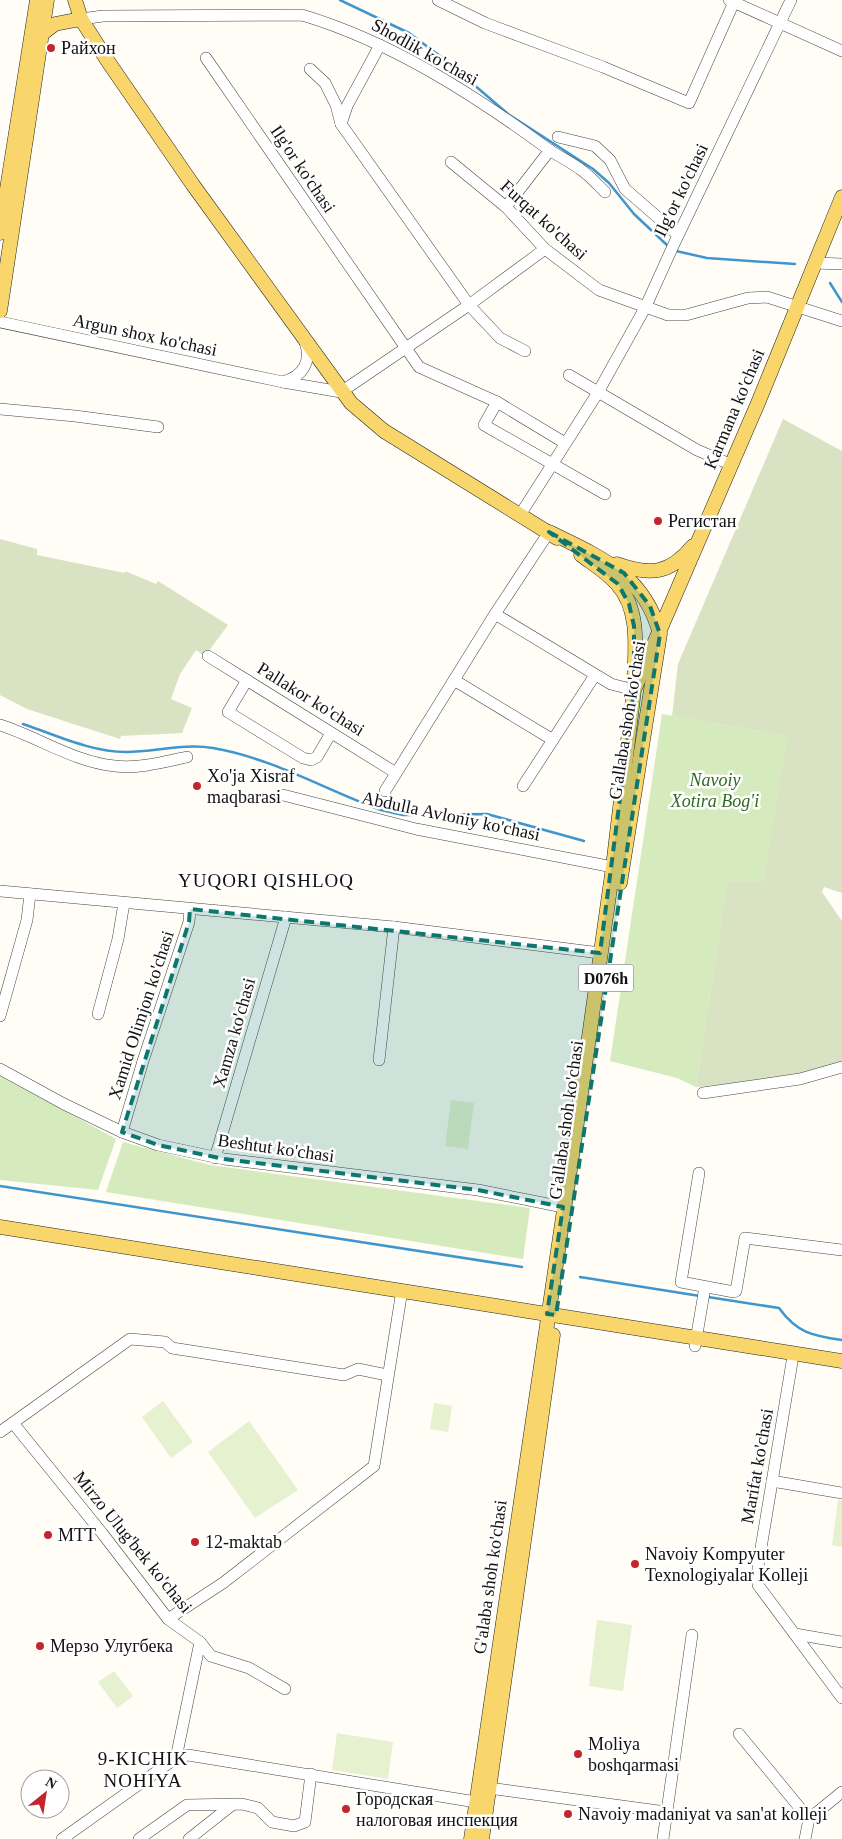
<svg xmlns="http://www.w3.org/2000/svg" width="842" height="1839" font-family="'Times New Roman',serif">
  <rect width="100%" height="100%" fill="#fffdf5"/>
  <g fill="#d5ebbd">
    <polygon points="662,714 789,736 763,882 727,883 696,1087 677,1078 610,1061"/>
    <polygon points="0,1075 116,1139 98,1190 0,1180"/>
    <polygon points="123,1142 210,1165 530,1208 523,1259 106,1192"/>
  </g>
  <g fill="#d9e3c4">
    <polygon points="783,419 842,451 842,893 824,887 822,892 842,921 842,1064 793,1078 696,1087 727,882 763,882 788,736 672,716 678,664"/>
    <polygon points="0,539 37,549 37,555 125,573 125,571 156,584 158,581 228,625 205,656 196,650 180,674 171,699 192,708 182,733 121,736 120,739 27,709 0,695"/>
  </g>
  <g fill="#e6f2cf">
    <polygon points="451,1100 474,1103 468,1149 445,1146"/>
    <polygon points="163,1401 193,1442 171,1458 142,1417"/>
    <polygon points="434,1403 452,1406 448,1432 430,1429"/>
    <polygon points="249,1421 298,1490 255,1518 208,1452"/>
    <polygon points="838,1500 842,1501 842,1547 832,1545"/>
    <polygon points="597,1620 632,1625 623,1691 589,1686"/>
    <polygon points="114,1671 133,1696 117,1708 98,1682"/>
    <polygon points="337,1733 393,1742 388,1779 332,1770"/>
  </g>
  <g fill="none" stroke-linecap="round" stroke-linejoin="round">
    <g stroke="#3f96cf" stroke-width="2.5">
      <polyline points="340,0 409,33 444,59 508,114 593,169 609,183 634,214 668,246"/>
      <polyline points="676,251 707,258 795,264"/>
      <polyline points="830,283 842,302"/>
      <path d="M23,724C56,735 91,752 126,752C155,752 184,743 213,748C272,758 326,790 381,810L403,815L487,814L584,841"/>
      <polyline points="0,1186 522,1267"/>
      <polyline points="580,1277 700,1296"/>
      <path d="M708,1297L779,1308C797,1333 813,1336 842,1340"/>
    </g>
    <defs>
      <g id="minor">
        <polyline points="438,0 485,23 603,67 689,103 734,2"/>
        <polyline points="729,0 842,51"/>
        <path d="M81,19L103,16L302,15C392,42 473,94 548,149C558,156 569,161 580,169C589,175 597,184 605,192"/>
        <polyline points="206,58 419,367 497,402 565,443"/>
        <polyline points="310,69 325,83 336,105 341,124 469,305 500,338 525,351"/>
        <polyline points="341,124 347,106 380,45"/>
        <polyline points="558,137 595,146 610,160 625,189 678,235"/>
        <polyline points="451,162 506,207 545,249 599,290 668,315 686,315 748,298 767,297 842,321"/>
        <polyline points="506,207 550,150"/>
        <polyline points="815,263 842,264"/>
        <polyline points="0,322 283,382 341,392 469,305 545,249"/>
        <polyline points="569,375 697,450 732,465"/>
        <path d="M283,382C303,376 312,362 305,342"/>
        <polyline points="497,402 484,425 605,494"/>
        <polyline points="0,409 75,416 158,427"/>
        <polyline points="520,515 597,394 645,308 674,244 791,0"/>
        <polyline points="495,614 611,684 634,690"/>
        <polyline points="208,656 396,773"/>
        <polyline points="247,680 228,712 303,758 311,760 317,757 331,733"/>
        <polyline points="454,680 553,740"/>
        <path d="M0,725C38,737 74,762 115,766C138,769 164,762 187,757"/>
        <polyline points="523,786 595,675"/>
        <polyline points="385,791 495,614 549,532"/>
        <polyline points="283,795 416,829 613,867"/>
        <polyline points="0,891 394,927 600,953"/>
        <polyline points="98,1014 118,939 124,903"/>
        <polyline points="0,1016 27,920 30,894"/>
        <polyline points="379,1060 394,927"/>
        <polyline points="0,1069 64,1104 122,1132 158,1145 224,1159 478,1190 563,1207"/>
        <polyline points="703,1093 800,1079 842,1067"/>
        <polyline points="122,1132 143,1061 189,922 190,909"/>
        <polyline points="215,1158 286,917"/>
        <polyline points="699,1173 681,1282 734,1292 736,1291 745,1238 842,1250"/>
        <polyline points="695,1346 705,1287"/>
        <polyline points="792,1362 758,1566 758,1585 842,1698"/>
        <polyline points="13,1423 102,1533 168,1619 200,1642 211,1656 249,1668 285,1689"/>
        <polyline points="0,1432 130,1339 165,1342 172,1348 344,1375 358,1369 387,1375"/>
        <polyline points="772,1481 842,1493"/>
        <polyline points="168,1619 223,1583 374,1466 402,1290"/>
        <polyline points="795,1634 842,1642"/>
        <polyline points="739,1734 809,1819"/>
        <polyline points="176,1758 188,1755 476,1802"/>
        <polyline points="489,1788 666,1812"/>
        <polyline points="62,1839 176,1758 200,1642"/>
        <polyline points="139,1839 187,1805 242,1804 258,1808 272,1822 294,1826 305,1822 311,1774"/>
        <polyline points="189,1839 232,1805"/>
        <polyline points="663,1839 692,1635"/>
        <polyline points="805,1839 809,1819 842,1792"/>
      </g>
      <g id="major">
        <polyline points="75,0 81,19 107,60 193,185 351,403 384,431 557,538"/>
        <polyline points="43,33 55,24 81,19"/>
        <polyline points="0,233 37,0"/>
        <polyline points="0,311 47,0"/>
        <path d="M549,532C600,557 644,574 660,634L620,883"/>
        <path d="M581,555C593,564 607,572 617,584C641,610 635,651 634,684"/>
        <path d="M617,564C650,576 670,574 693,546"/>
        <polyline points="0,1227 842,1361"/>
        <polyline points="471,1839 576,1129 613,867 634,690 758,403 842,197"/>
        <polyline points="482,1839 553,1335"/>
      </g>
    </defs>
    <use href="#minor" stroke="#444" stroke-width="12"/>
    <use href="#major" stroke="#222" stroke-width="15"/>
    <use href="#minor" stroke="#fff" stroke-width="11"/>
    <use href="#major" stroke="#f9d66b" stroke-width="14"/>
  </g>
  <path fill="#0f766e" fill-opacity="0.2" stroke="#0f766e" stroke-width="4" stroke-dasharray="10 6" stroke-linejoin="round" d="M549,532L624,573L650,606L660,634L556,1315L547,1314L563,1207L478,1190L224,1159L158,1145L122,1132L189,922L190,909L600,953L634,690V626L629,604L618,584Z"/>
  <g fill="#c4262e" stroke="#fff" stroke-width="2">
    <circle cx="51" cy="48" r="5"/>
    <circle cx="658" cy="521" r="5"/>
    <circle cx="197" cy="786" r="5"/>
    <circle cx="48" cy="1535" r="5"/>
    <circle cx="195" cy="1542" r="5"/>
    <circle cx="635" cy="1564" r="5"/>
    <circle cx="40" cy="1646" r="5"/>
    <circle cx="578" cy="1754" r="5"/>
    <circle cx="346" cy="1809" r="5"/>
    <circle cx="568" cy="1814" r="5"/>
  </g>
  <g text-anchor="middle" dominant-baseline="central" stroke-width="5" stroke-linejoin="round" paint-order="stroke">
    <rect fill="#fff" stroke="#585858" stroke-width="1" x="578.5" y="964.5" width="55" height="27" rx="4"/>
    <g font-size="16" font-weight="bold" fill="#111">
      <text x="606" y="978">D076h</text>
    </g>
    <g font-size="18" fill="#111" stroke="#fff" text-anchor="start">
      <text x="61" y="48">Райхон</text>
      <text x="668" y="521">Регистан</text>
      <text x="207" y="776">Xo'ja Xisraf<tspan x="207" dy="21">maqbarasi</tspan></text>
      <text x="58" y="1535">MTT</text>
      <text x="205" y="1542">12-maktab</text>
      <text x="645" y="1554">Navoiy Kompyuter<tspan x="645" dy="21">Texnologiyalar Kolleji</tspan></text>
      <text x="50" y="1646">Мерзо Улугбека</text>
      <text x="588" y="1744">Moliya<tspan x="588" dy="21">boshqarmasi</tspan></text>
      <text x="356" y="1799">Городская<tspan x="356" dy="21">налоговая инспекция</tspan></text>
      <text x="578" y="1814">Navoiy madaniyat va san'at kolleji</text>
    </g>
    <g font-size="18" fill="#111" stroke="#fff">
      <text transform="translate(425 52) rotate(29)">Shodlik ko'chasi</text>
      <text transform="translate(303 169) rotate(56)">Ilg'or ko'chasi</text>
      <text transform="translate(681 190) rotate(-64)">Ilg'or ko'chasi</text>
      <text transform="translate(544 220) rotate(42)">Furqat ko'chasi</text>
      <text transform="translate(145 335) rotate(12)">Argun shox ko'chasi</text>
      <text transform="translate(734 409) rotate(-67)">Karmana ko'chasi</text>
      <text transform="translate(311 699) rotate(32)">Pallakor ko'chasi</text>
      <text transform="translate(627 720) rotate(-81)">G'allaba shoh ko'chasi</text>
      <text transform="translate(451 816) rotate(12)">Abdulla Avloniy ko'chasi</text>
      <text transform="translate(141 1015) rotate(-72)">Xamid Olimjon ko'chasi</text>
      <text transform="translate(234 1033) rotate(-74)">Xamza ko'chasi</text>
      <text transform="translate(566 1120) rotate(-82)">G'allaba shoh ko'chasi</text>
      <text transform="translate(276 1148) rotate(8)">Beshtut ko'chasi</text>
      <text transform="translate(757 1466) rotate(-80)">Marifat ko'chasi</text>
      <text transform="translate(133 1542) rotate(51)">Mirzo Ulug'bek ko'chasi</text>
      <text transform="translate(490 1577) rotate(-82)">G'alaba shoh ko'chasi</text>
    </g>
    <g font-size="18" font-style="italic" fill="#2f6b1f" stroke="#fff">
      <text x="715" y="780">Navoiy<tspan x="715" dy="21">Xotira Bog'i</tspan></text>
    </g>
    <g font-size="19" letter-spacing="1" fill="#111" stroke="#fff">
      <text x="266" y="880">YUQORI QISHLOQ</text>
      <text x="143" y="1758">9-KICHIK<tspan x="143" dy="22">NOHIYA</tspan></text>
    </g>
  </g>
  <g transform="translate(45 1794) rotate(30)"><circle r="24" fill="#ffffff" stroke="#a0a0a0"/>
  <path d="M0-4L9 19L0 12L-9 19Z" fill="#c4262e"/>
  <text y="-8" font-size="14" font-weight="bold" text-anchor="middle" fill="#111111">N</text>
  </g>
</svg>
